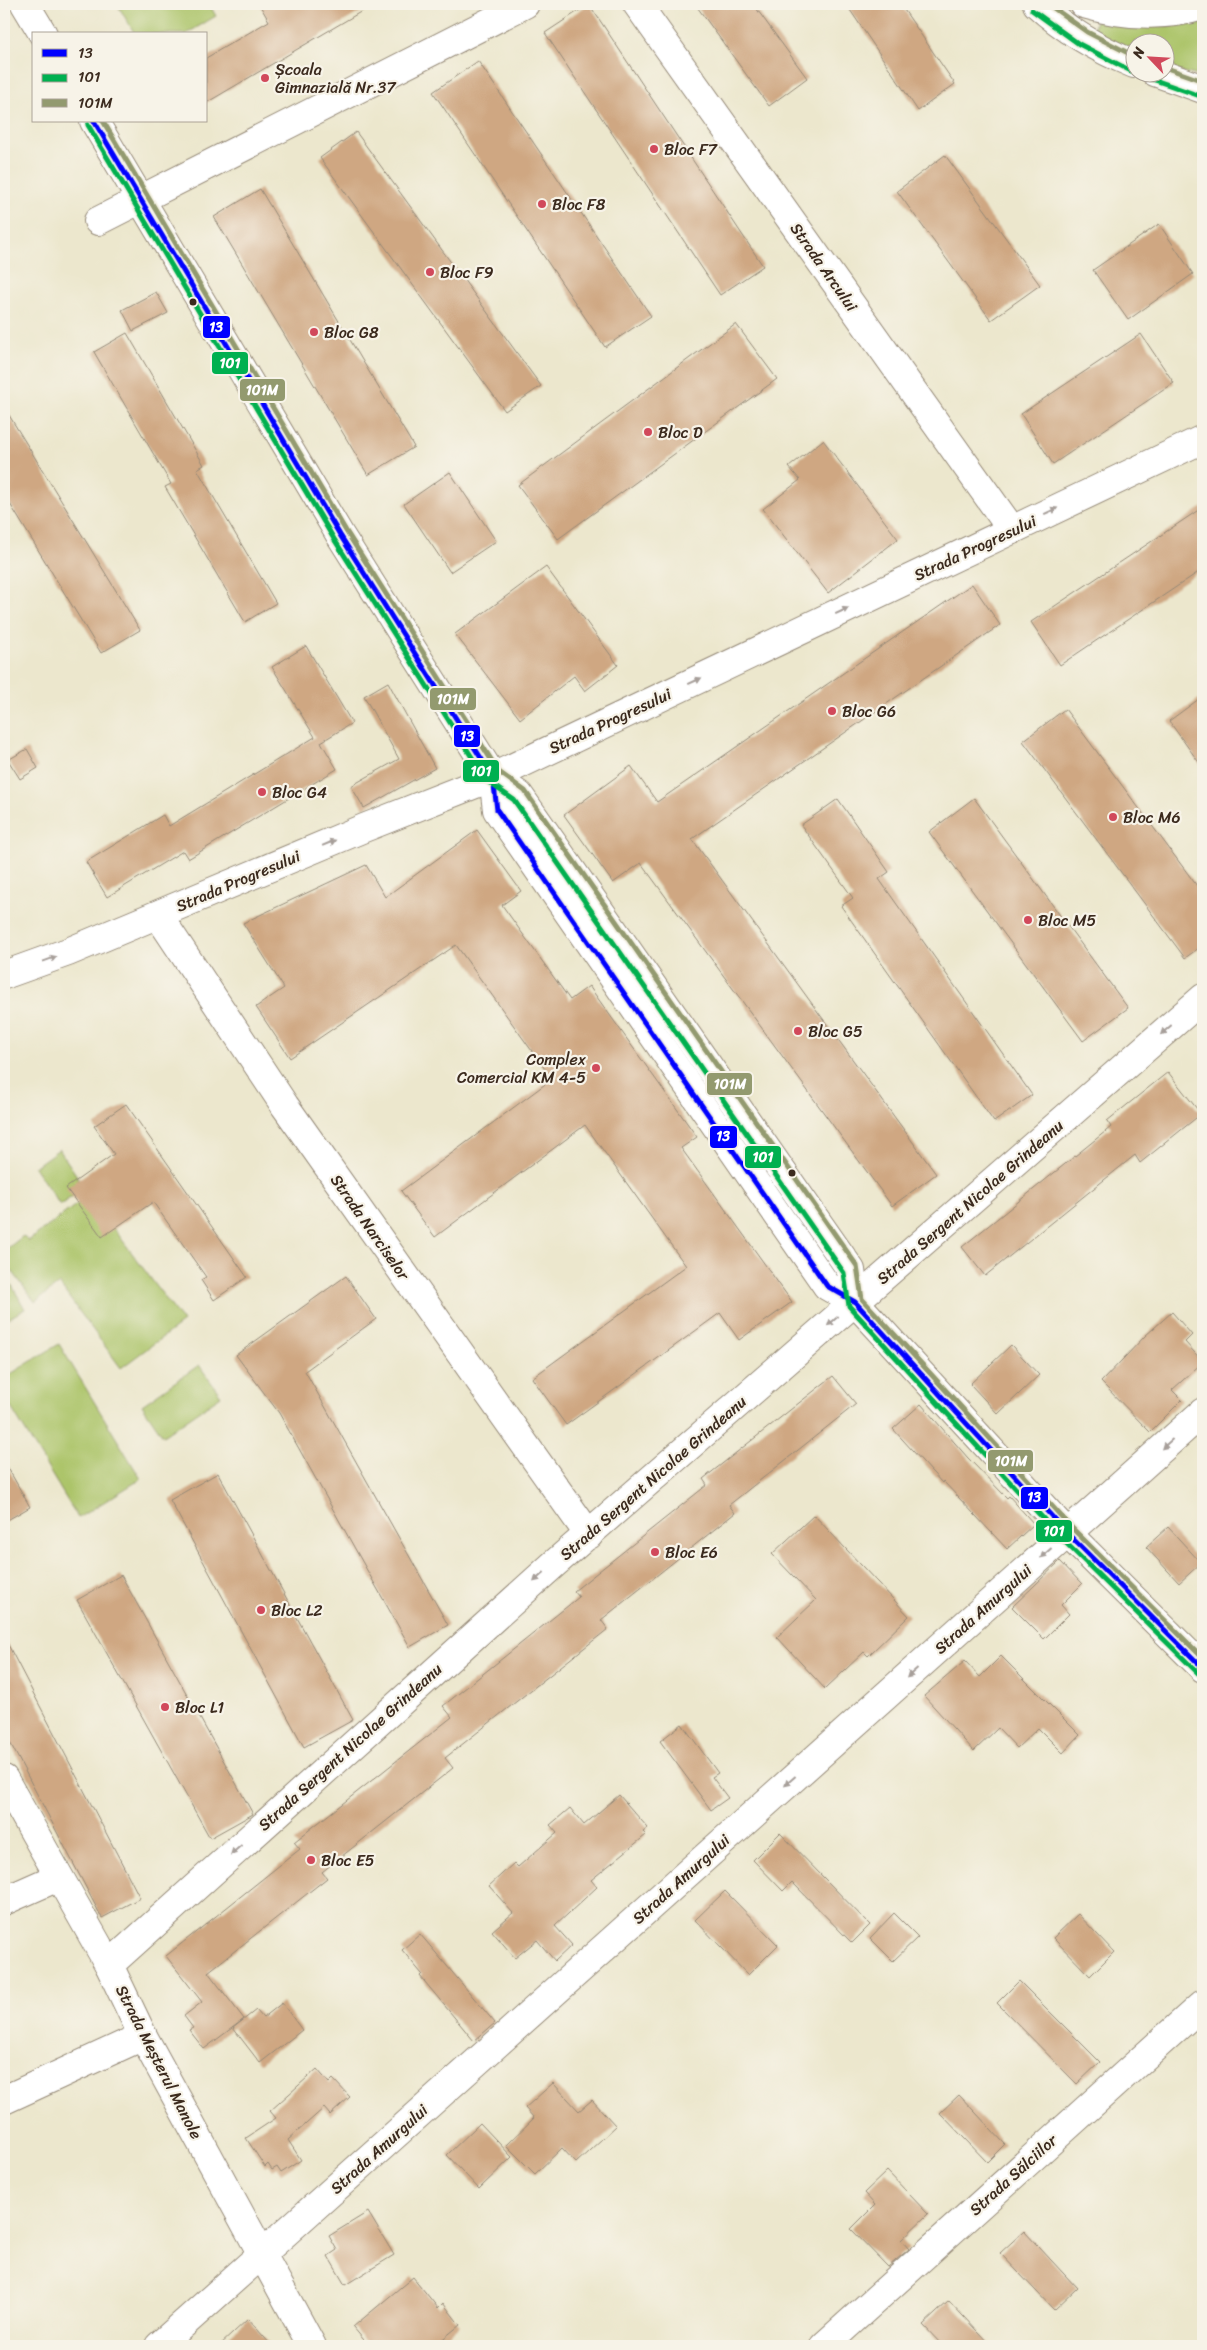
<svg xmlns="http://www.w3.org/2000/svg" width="1207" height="2350" font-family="Sriracha,sans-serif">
  <rect width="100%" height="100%" fill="#f7f3e8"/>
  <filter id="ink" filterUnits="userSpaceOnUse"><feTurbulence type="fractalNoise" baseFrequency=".02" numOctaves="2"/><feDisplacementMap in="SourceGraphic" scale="10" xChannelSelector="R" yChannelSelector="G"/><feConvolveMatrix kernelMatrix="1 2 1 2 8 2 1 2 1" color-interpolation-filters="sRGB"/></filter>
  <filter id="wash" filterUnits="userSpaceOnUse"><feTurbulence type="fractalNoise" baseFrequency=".0096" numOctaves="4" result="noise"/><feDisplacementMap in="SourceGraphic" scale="20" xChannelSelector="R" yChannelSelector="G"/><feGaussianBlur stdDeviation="1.12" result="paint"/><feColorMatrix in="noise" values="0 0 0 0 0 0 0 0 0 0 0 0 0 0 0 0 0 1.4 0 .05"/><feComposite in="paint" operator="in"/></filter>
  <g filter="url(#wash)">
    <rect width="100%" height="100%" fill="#ece7cd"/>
    <g fill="#acc469" stroke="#747744">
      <polygon points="117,4 209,4 216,16 186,34 135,34"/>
      <polygon points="1203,17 1203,77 1165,68 1164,42 1134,42 1134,55 1092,32 1096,21"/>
      <polygon points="59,1149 85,1188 60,1205 34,1167"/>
      <polygon points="89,1195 183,1322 121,1368 59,1284 35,1302 4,1260 4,1251 23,1236 28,1241"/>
      <polygon points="4,1271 25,1309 4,1321"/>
      <polygon points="59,1344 141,1479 78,1518 4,1396 4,1378"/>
      <polygon points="199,1365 221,1396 163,1436 142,1405"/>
    </g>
    <g id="blocks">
      <g fill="#cfa782">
        <polygon points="259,4 374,4 206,103 206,58 269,21"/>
        <polygon points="589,4 763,266 720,295 545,33"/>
        <polygon points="695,4 753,4 807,78 769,106"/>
        <polygon points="846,4 900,4 955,84 918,111"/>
        <polygon points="478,61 651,316 605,347 433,92"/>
        <polygon points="356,132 541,386 505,411 320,158"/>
        <polygon points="945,155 1040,285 991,320 897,191"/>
        <polygon points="260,189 414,447 368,475 214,217"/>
        <polygon points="1159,224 1193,274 1128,320 1093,270"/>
        <polygon points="156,292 168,313 133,331 122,310"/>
        <polygon points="736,324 777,379 558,539 518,485"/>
        <polygon points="127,333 204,465 197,469 276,603 245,622 165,487 171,484 94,352"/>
        <polygon points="1141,334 1174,383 1053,464 1021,414"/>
        <polygon points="4,407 140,630 101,653 4,494"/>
        <polygon points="823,440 898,539 828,593 763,509 800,480 789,467"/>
        <polygon points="450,472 496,541 450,572 404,504"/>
        <polygon points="1203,507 1203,569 1060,665 1031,622"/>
        <polygon points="546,567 618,665 585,691 574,676 520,719 455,634"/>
        <polygon points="972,584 1000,625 692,839 936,1174 892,1206 641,863 613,883 564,815 631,766 657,802"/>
        <polygon points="306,646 352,723 321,742 337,769 188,859 183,851 107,897 86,862 163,815 169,826 315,737 272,667"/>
        <polygon points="388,682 435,768 364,808 351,786 399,759 364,696"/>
        <polygon points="1203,696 1203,768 1169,721"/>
        <polygon points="1065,709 1203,894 1203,945 1185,958 1023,741"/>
        <polygon points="27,749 38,768 20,779 8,760"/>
        <polygon points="974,798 1128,1008 1083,1041 929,832"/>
        <polygon points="838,799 889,872 879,879 1032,1095 994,1122 841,906 853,898 801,825"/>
        <polygon points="477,830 521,891 502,905 570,1000 589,986 697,1137 681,1148 792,1302 739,1340 720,1313 566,1425 532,1378 686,1266 585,1125 435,1237 401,1191 552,1079 456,945 290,1058 256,1007 284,988 243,923 366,865 385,897"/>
        <polygon points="1168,1072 1201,1114 1140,1163 1135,1155 985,1276 962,1247 1111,1127 1107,1121"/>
        <polygon points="126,1104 247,1277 214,1300 201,1280 206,1277 153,1202 102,1237 66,1188 114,1154 94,1126"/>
        <polygon points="346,1276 376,1319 305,1371 448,1625 410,1647 279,1413 236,1355"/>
        <polygon points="1172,1312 1192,1335 1185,1342 1203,1362 1172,1390 1182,1400 1150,1432 1101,1382 1145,1336"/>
        <polygon points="1011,1345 1039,1375 998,1414 970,1384"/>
        <polygon points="833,1376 856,1404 729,1505 735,1513 601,1620 608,1629 445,1758 453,1768 322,1872 327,1878 208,1972 244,2019 204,2049 189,2030 193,2028 184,2016 202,2002 166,1956 300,1849 294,1842 452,1717 443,1706 579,1597 574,1591 707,1485 703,1479"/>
        <polygon points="921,1404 968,1458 1007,1498 1009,1496 1034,1524 1007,1549 943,1481 942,1483 893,1429"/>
        <polygon points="4,1461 30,1507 4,1522"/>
        <polygon points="218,1473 353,1720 304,1747 170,1500"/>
        <polygon points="814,1515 909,1616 868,1656 864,1652 825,1689 777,1637 816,1600 772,1554"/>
        <polygon points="1168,1527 1201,1563 1179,1583 1146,1547"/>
        <polygon points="1060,1561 1082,1584 1061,1605 1069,1614 1044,1639 1012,1607"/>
        <polygon points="121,1575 253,1814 210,1838 77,1600"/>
        <polygon points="4,1637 140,1898 102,1918 4,1731"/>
        <polygon points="1001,1656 1080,1735 1063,1753 1038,1728 1017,1748 998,1728 974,1751 924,1696 965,1661 980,1677"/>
        <polygon points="682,1724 718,1773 712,1777 728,1798 711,1810 660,1741"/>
        <polygon points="619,1795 648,1828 643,1832 646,1835 591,1880 597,1887 555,1926 572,1945 555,1961 537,1940 515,1958 492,1931 513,1913 489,1886 514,1863 518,1867 557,1833 550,1825 570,1808 584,1825"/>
        <polygon points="780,1833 870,1925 852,1943 792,1882 783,1891 753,1860"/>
        <polygon points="725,1891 778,1945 748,1975 695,1920"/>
        <polygon points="894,1913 918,1937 893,1961 870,1938"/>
        <polygon points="1078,1914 1114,1952 1090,1976 1053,1938"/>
        <polygon points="420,1934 495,2023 474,2041 420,1976 422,1974 402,1950"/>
        <polygon points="1019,1981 1100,2062 1077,2084 997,2003"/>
        <polygon points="282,2003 302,2030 260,2063 233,2028 256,2010 263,2018"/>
        <polygon points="317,2069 329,2083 333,2079 350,2097 330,2115 324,2108 288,2140 301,2160 281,2173 277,2167 272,2170 268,2164 265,2167 246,2138 276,2118 270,2111"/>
        <polygon points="553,2083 579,2111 592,2100 616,2126 576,2163 562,2148 535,2174 506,2145 534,2118 525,2108"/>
        <polygon points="959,2095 1005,2144 987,2162 940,2113"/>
        <polygon points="480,2123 512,2157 479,2189 447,2155"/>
        <polygon points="887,2171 928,2214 901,2240 909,2249 888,2267 851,2229 875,2205 864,2193"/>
        <polygon points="368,2212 394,2255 345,2285 328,2256 337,2250 329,2236"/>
        <polygon points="1024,2231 1077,2288 1054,2310 1000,2253"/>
        <polygon points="413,2277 438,2308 443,2303 460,2325 434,2346 369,2346 353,2327"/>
        <polygon points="949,2301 991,2346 943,2346 923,2325"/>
        <polygon points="248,2319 272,2346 219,2346"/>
      </g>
    </g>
  </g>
  <g filter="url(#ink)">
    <use href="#blocks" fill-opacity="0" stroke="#948876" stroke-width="1"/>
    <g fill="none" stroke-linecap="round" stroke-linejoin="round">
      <defs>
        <g id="street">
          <polyline points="25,4 43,34"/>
          <polyline points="637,4 1012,530"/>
          <polyline points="94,121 340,535 493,777 497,810 827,1286 855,1302 1067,1533 1203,1668"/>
          <polyline points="98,221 525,4"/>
          <polyline points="493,777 519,795 851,1270 855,1302"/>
          <polyline points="158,915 285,1106 589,1535"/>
          <polyline points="4,975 68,952 364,828 493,777 1203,439"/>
          <polyline points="4,1779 109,1965 143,2036 312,2346"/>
          <polyline points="4,1901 58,1877"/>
          <polyline points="109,1965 554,1564 1203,998"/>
          <polyline points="4,2100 143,2036"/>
          <polyline points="159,2346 1203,1412"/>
          <polyline points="824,2346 1203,2004"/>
        </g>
        <g id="primary">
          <path d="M1037,4C1064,29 1100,50 1134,64"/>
          <path d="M1084,4C1122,15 1165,18 1203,6"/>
          <polyline points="1155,72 1203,89"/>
        </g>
      </defs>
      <use href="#street" stroke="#948876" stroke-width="30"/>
      <use href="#primary" stroke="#948876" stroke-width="30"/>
      <use href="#street" stroke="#fff" stroke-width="28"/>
      <use href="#primary" stroke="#fff" stroke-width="28"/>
      <defs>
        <polyline id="bus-1" points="94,121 340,535 493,777 497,810 827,1286 855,1302 1067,1533 1203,1668"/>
        <g id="bus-2">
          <polyline points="1032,10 1079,44 1131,71"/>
          <polyline points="1152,79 1200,96"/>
          <polyline points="88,125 334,539 487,781 514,800 844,1273 849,1306 1061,1538 1198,1673"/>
        </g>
        <g id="bus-3">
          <polyline points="1048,4 1087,32 1134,56"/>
          <polyline points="1164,67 1203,81"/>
          <polyline points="103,121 346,531 499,772 525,791 857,1266 862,1299 1072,1528 1203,1658"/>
        </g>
      </defs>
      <use href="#bus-1" stroke="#f7f3e8" stroke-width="9"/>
      <use href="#bus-2" stroke="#f7f3e8" stroke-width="9"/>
      <use href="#bus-3" stroke="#f7f3e8" stroke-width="9"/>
      <use href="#bus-1" stroke="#00f" stroke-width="5"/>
      <use href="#bus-2" stroke="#00b050" stroke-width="5"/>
      <use href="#bus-3" stroke="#939a6f" stroke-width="5"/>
    </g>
    <defs><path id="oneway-solid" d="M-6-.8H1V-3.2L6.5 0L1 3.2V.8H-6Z" transform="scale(1.25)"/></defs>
    <g fill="#a79f9a">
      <use href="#oneway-solid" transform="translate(1051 511) rotate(-25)"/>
      <use href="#oneway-solid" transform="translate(842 611) rotate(-25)"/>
      <use href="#oneway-solid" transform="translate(695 681) rotate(-25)"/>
      <use href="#oneway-solid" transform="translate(329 843) rotate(-23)"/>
      <use href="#oneway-solid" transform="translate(50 959) rotate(-20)"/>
      <use href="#oneway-solid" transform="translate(1166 1030) rotate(139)"/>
      <use href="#oneway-solid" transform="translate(833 1321) rotate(139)"/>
      <use href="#oneway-solid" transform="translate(1167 1444) rotate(138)"/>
      <use href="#oneway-solid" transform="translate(1046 1553) rotate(138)"/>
      <use href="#oneway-solid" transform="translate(539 1577) rotate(138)"/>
      <use href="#oneway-solid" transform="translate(912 1673) rotate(138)"/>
      <use href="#oneway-solid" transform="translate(790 1781) rotate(138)"/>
      <use href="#oneway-solid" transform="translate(236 1850) rotate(138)"/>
    </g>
  </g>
  <g fill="#d1495b" stroke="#f7f3e8" stroke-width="2">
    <circle cx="265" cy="78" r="5"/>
    <circle cx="654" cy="149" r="5"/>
    <circle cx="542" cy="204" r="5"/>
    <circle cx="430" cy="272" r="5"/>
    <circle cx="314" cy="332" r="5"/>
    <circle cx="648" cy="432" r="5"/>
    <circle cx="832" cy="711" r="5"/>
    <circle cx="262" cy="792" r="5"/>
    <circle cx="1113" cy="817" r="5"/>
    <circle cx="1028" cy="920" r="5"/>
    <circle cx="798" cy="1031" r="5"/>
    <circle cx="596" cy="1068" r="5"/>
    <circle cx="655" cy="1552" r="5"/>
    <circle cx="261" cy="1610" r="5"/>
    <circle cx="165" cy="1707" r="5"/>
    <circle cx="311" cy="1860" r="5"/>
  </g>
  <g fill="#3b2a1e" stroke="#f7f3e8" stroke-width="2">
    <circle cx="193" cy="302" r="4.5"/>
    <circle cx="792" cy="1173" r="4.5"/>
  </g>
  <g text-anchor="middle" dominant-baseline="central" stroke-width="4.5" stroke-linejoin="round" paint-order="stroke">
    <g font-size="16" fill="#3b2a1e" stroke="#f7f3e8" text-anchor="start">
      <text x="275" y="69">Școala<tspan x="275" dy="18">Gimnazială Nr.37</tspan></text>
      <text x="664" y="149">Bloc F7</text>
      <text x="552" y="204">Bloc F8</text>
      <text x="440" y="272">Bloc F9</text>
      <text x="324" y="332">Bloc G8</text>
      <text x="658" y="432">Bloc D</text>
      <text x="842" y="711">Bloc G6</text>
      <text x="272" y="792">Bloc G4</text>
      <text x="1123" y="817">Bloc M6</text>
      <text x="1038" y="920">Bloc M5</text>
      <text x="808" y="1031">Bloc G5</text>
      <text x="586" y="1059" text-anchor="end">Complex<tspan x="586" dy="18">Comercial KM 4-5</tspan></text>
      <text x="665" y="1552">Bloc E6</text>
      <text x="271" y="1610">Bloc L2</text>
      <text x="175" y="1707">Bloc L1</text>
      <text x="321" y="1860">Bloc E5</text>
    </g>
    <g font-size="16" fill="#3b2a1e" stroke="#f7f3e8">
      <text transform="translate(824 267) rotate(55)">Strada Arcului</text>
      <text transform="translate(975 548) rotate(-25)">Strada Progresului</text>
      <text transform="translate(610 721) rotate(-25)">Strada Progresului</text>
      <text transform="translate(238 881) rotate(-23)">Strada Progresului</text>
      <text transform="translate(970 1202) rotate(-41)">Strada Sergent Nicolae Grindeanu</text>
      <text transform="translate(370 1227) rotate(55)">Strada Narciselor</text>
      <text transform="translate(653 1478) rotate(-41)">Strada Sergent Nicolae Grindeanu</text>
      <text transform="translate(983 1609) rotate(-42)">Strada Amurgului</text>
      <text transform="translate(350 1747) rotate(-42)">Strada Sergent Nicolae Grindeanu</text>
      <text transform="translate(681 1879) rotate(-42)">Strada Amurgului</text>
      <text transform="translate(159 2062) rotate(63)">Strada Meșterul Manole</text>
      <text transform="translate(379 2149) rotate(-42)">Strada Amurgului</text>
      <text transform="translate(1013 2175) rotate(-42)">Strada Sălciilor</text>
    </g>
  </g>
  <g stroke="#f7f3e8" stroke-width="2">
    <rect x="202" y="315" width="29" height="24" rx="5" fill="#00f"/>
    <rect x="211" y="351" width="38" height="24" rx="5" fill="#00b050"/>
    <rect x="239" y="378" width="47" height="24" rx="5" fill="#939a6f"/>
    <rect x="429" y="687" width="48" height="24" rx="5" fill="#939a6f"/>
    <rect x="453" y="724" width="28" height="24" rx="5" fill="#00f"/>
    <rect x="462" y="759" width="38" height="24" rx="5" fill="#00b050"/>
    <rect x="706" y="1072" width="47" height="24" rx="5" fill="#939a6f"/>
    <rect x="709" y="1125" width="29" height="24" rx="5" fill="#00f"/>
    <rect x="744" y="1145" width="38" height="24" rx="5" fill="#00b050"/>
    <rect x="987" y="1449" width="47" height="24" rx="5" fill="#939a6f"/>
    <rect x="1020" y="1486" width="29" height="24" rx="5" fill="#00f"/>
    <rect x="1035" y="1519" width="38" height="24" rx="5" fill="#00b050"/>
  </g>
  <g font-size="14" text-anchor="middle" font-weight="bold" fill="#fff">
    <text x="216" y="332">13</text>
    <text x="230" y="368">101</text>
    <text x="262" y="395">101M</text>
    <text x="453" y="704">101M</text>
    <text x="467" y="741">13</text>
    <text x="481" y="776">101</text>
    <text x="730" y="1089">101M</text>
    <text x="723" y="1141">13</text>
    <text x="763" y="1162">101</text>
    <text x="1011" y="1466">101M</text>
    <text x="1034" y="1502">13</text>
    <text x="1054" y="1536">101</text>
  </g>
  <rect width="1207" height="2350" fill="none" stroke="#f7f3e8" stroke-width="20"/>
  <rect x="32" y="32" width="175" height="90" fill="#f7f3e8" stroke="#aca397"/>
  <rect x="42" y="49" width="25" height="8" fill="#0000ff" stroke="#aca397"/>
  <text x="78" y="58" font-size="15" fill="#3b2a1e">13</text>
  <rect x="42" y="74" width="25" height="8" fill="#00b050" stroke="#aca397"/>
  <text x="78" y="82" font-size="15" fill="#3b2a1e">101</text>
  <rect x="42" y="99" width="25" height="8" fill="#939a6f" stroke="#aca397"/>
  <text x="78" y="108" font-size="15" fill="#3b2a1e">101M</text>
  <g transform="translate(1150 58) rotate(295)"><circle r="24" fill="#f7f3e8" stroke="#aca397"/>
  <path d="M0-4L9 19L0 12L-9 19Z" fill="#d1495b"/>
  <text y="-8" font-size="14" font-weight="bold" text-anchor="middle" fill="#3b2a1e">N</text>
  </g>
</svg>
